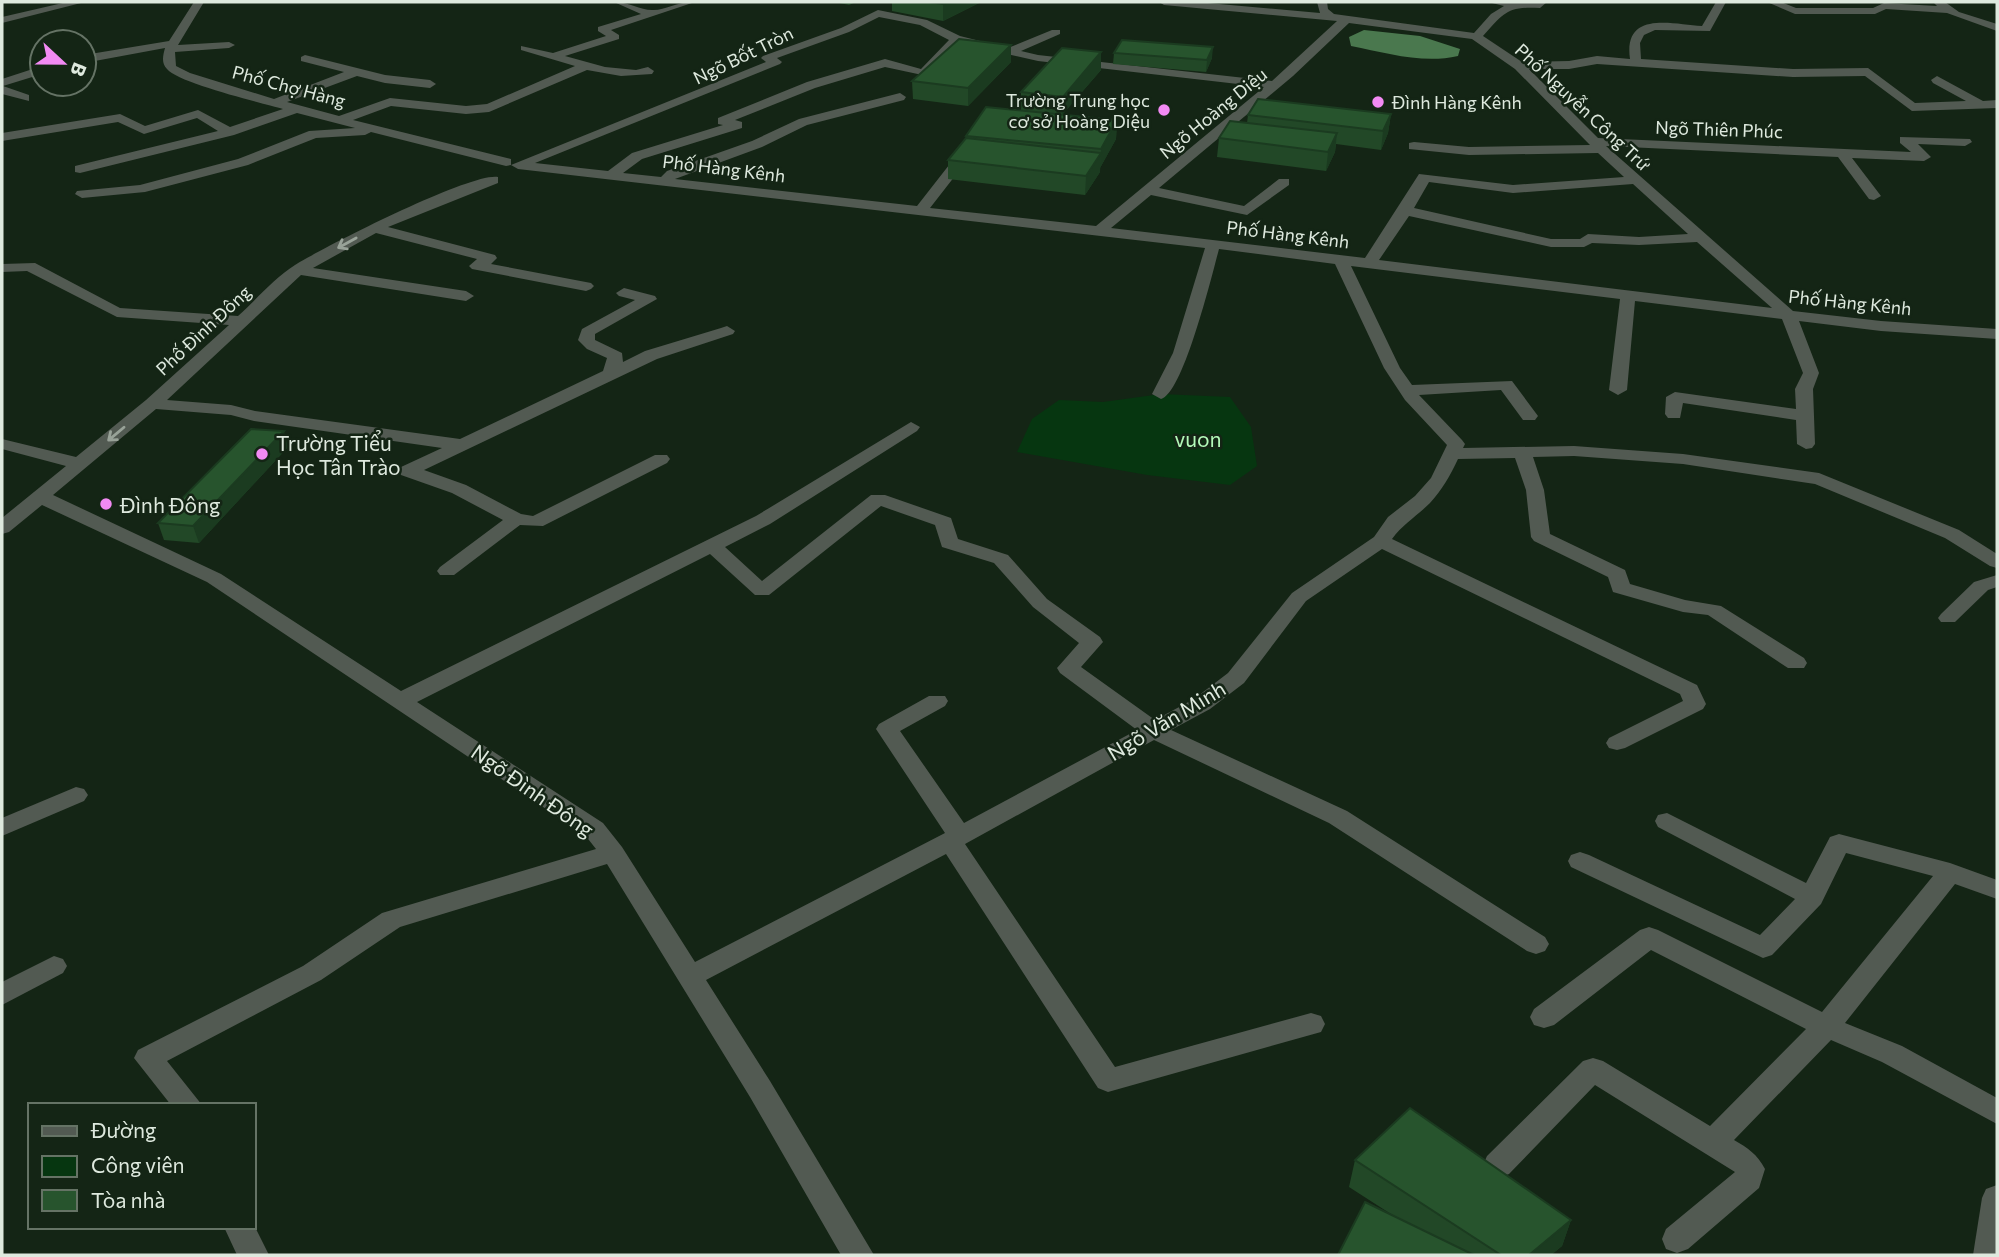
<svg xmlns="http://www.w3.org/2000/svg" width="1999" height="1257" font-family="Commissioner,sans-serif">
  <rect width="100%" height="100%" fill="#142515"/>
  <polygon fill="#063610" points="1161,394 1230,397 1251,427 1257,466 1230,485 1147,475 1017,452 1032,419 1059,400 1103,402"/>
  <path fill="#4a784e" d="M1364,30L1420,36L1460,49L1458,56C1423,64 1386,53 1351,46L1349,37Z"/>
  <g fill="none" stroke-linecap="round" stroke-linejoin="round">
    <g fill="#525a52" fill-rule="evenodd">
      <polygon points="67,2 85,2 2,23 2,17"/>
      <path d="M194,2H204L178,45L229,42L235,45L229,48L175,52L176,66L190,73L274,99L344,72L301,61V57L305,55L385,75L430,80L436,84L430,88L385,83L357,76L287,102L339,116L390,98L466,106L487,104L575,66L521,50V46L553,53L606,36L598,31V27L641,14L614,2C629,2 640,10 652,10C664,11 678,1 695,2L611,30L619,35V39L565,56L605,67L636,70L648,67L654,71L652,74L621,76L587,70L489,112L466,114L391,106L353,120L511,159V165L506,166L371,132L365,135L316,138L248,165L145,192L82,198L75,194L77,191L140,185L238,159L309,131L355,128L297,113L234,135L80,173L75,172V166L218,131L197,118L144,134L118,122L2,141V133L120,114L145,126L198,110L230,127L283,109C262,103 178,83 167,69C161,63 163,55 165,48L84,63V55L169,41Z"/>
      <path d="M1159,2H1197L1320,13L1317,2H1327L1328,9L1334,14L1474,33L1491,14L1504,6L1488,2H1547L1540,8C1507,6 1504,13 1483,36L1522,62L1569,61L1597,56L1630,59C1623,10 1672,24 1702,26L1716,2H1726L1710,31L1655,30L1644,35L1640,43L1641,59L1793,69L1868,68L1915,103L1966,101L1933,83L1931,80L1937,76L1983,101L1997,100V108L1912,111L1865,76L1793,77L1597,64L1569,69H1529L1598,138L1911,152L1900,143V137L1970,139L1972,142L1965,146L1918,144L1931,157L1924,161L1852,158L1881,196L1874,200L1869,199L1838,157L1606,146L1793,311L1881,321L1997,329V339L1881,331L1799,321L1819,373L1813,389L1815,444L1812,448L1806,449L1797,444L1796,420L1683,403L1680,418H1668L1665,414L1666,397L1675,392L1796,409L1795,389L1803,373L1782,319L1635,301L1627,390L1618,395L1609,390L1620,299L1351,266L1400,368L1412,385L1512,381L1538,416L1535,420H1523L1501,390L1419,395L1462,440L1465,444L1463,448L1574,446L1683,454L1819,473L1959,530L1997,554V568L1990,566L1945,538L1815,484L1683,464L1574,456L1533,457L1544,490L1550,534L1625,570L1630,584L1685,600L1721,606L1804,658L1807,663L1804,668H1788L1708,615L1683,612L1613,592L1608,577L1534,541L1531,537L1526,490L1515,458L1458,459C1450,476 1442,490 1430,503C1417,516 1403,524 1392,539L1697,685L1706,704L1703,709L1625,748L1617,750L1609,748L1606,743L1609,738L1683,701L1680,694L1382,549L1306,601L1244,683L1210,709L1171,730L1347,811L1545,937L1549,944L1545,951L1536,954L1527,951L1329,823L1154,740L965,844L1115,1067L1311,1013L1321,1016L1325,1024L1321,1032L1108,1092L1098,1088L946,854L706,980L770,1081L874,1255H841L750,1097L607,864L400,927L321,980L167,1061L202,1105H171L134,1058L138,1050L303,966L382,913L596,849L585,835L207,582L42,505L9,532L2,534V518L66,466L2,449V439L76,457L146,400L229,325L117,317L27,271L2,272V264L35,263L120,308L238,316C256,300 274,278 295,265C324,247 471,172 498,177V183L388,227L495,255L497,258L491,264L591,283L594,286L591,289L586,291L472,269L469,266L477,259L376,233L313,268L466,291L474,296L466,301L301,275L167,400L231,405L255,411L460,439L603,371L607,358L587,349L578,340L582,329L635,300L619,296L616,293L624,288L655,296L657,299L595,334V340L622,353L623,362L645,351L721,328L727,326L735,331L733,334L657,359L424,470L466,485L521,514L533,516L655,455H667L670,459L667,463L543,526L520,525L454,575H440L437,571L440,567L503,520L452,493L401,475L399,471L401,467L442,448L254,421L231,415L156,409L53,495L221,574L401,691L756,516L911,422L920,427L917,431L770,524L725,547L762,581L871,495H885L951,518L958,539L1008,555L1047,599L1100,637L1103,642L1081,667L1155,720L1194,699L1228,673L1292,593L1374,537L1388,517L1415,496L1431,478L1447,445L1405,400L1384,368L1335,264L1219,249C1212,275 1183,394 1161,399L1152,394L1173,353L1205,248L518,169L511,165L766,62L761,58L763,56L841,28L878,10L927,20L960,36L1008,48L1052,30H1060V34L1021,51L1038,55L1272,81L1337,21L1164,5ZM879,17L920,25L949,40L921,69L885,59L807,82L718,118V124L723,125L632,153L608,171L535,163L780,64L782,62L777,58L849,32ZM1349,23L1472,39L1515,69L1590,145L1469,147L1414,142L1409,143V149L1469,155L1598,153L1624,177L1513,185L1419,174L1365,258L1111,228L1151,195L1247,215L1289,185V179H1279L1244,206L1159,188L1293,76ZM958,43L1038,61L1264,87L1096,226L930,208L972,154L965,150L960,151L917,206L675,179L762,147L807,125L904,100L906,97L900,93L799,119L752,141L667,171L661,177L623,173L642,159L742,128V122L735,120L815,88L885,67L927,76ZM1429,182L1513,193L1633,184L1688,234L1639,237L1588,234L1580,239H1551L1414,208ZM1409,216L1551,247H1584L1592,243L1639,245L1697,242L1772,308L1379,260ZM881,506L935,525L942,547L994,563L1033,607L1079,643L1057,668L1060,673L1137,730L964,823L900,731L945,706L948,701L945,696H929L879,724L876,729L945,833L695,962L622,847L603,823L417,702L710,554L755,595H769Z"/>
      <polygon points="1767,2 1781,2 1796,8 1873,8 1884,3 1937,6 1933,2 1945,2 1959,12 1997,24 1997,31 1947,13 1886,9 1875,14 1795,14"/>
      <polygon points="42,66 42,74 3,86 29,95 29,101 2,94 2,79"/>
      <polygon points="1997,575 1997,587 1988,590 1955,622 1941,622 1938,618 1941,614 1974,582"/>
      <polygon points="76,787 84,789 88,795 84,801 2,836 2,818"/>
      <path d="M1667,813L1806,883L1830,837L1839,834L1950,863L1997,880V899L1955,884L1845,1023L1902,1046L1997,1098V1124L1882,1062L1831,1040L1734,1140C1748,1148 1757,1154 1765,1169L1759,1188L1688,1249L1677,1253L1666,1249L1662,1239L1666,1229L1735,1172L1595,1085L1509,1174L1498,1178L1487,1174L1483,1165L1487,1156L1583,1061L1593,1058L1603,1061L1710,1126L1806,1029L1651,950L1554,1025L1544,1028L1534,1025L1530,1017L1534,1009L1640,930L1649,927L1658,930L1822,1012L1933,876L1846,853L1821,904L1772,955L1763,958L1571,867L1568,861L1571,855L1580,852L1589,855L1760,935L1795,899L1658,827L1655,821L1658,815Z"/>
      <polygon points="54,956 63,959 67,966 63,973 2,1005 2,982"/>
      <polygon points="1997,1185 1997,1255 1973,1255 1982,1198 1986,1189"/>
      <polygon points="254,1225 269,1255 237,1255 224,1227 254,1227"/>
    </g>
  </g>
  <g fill="#224827">
    <polygon points="835,2 856,2 849,5"/>
    <polygon points="892,2 981,2 943,21 892,11"/>
    <polygon points="1011,45 1011,62 968,106 913,99 912,81"/>
    <polygon points="1101,52 1101,70 1062,115 1117,120 1116,139 1100,168 1100,172 1085,195 948,179 948,160 966,138 966,136 1021,110 1021,92"/>
    <polygon points="1114,53 1212,58 1206,72 1113,64"/>
    <polygon points="1258,99 1391,114 1388,133 1381,150 1336,144 1335,152 1326,171 1217,157 1219,138 1230,121 1247,123 1248,115"/>
    <polygon points="288,447 199,543 164,540 158,523"/>
    <polygon points="1355,1160 1571,1220 1562,1246 1551,1255 1338,1255 1394,1216 1349,1187"/>
  </g>
  <g fill="#1b3b20">
    <polygon points="948,2 981,2 943,21 943,4"/>
    <polygon points="1011,45 1011,62 968,106 968,88"/>
    <polygon points="1213,47 1212,58 1206,72 1207,60"/>
    <polygon points="1101,52 1101,70 1062,115 1063,97"/>
    <polygon points="1391,114 1388,133 1381,150 1383,131"/>
    <polygon points="1117,120 1116,139 1100,168 1101,149"/>
    <polygon points="1337,133 1335,152 1326,171 1328,152"/>
    <polygon points="1101,153 1100,172 1085,195 1086,176"/>
    <polygon points="284,431 288,447 199,543 193,526"/>
    <polygon points="1571,1220 1562,1246 1551,1255 1529,1255"/>
  </g>
  <g fill="#27542d" stroke="#1b3b20" stroke-width="2">
    <polygon points="929,2 948,2 943,4"/>
    <polygon points="959,39 1011,45 968,88 912,81"/>
    <polygon points="1122,40 1213,47 1207,60 1114,53"/>
    <polygon points="1062,48 1101,52 1063,97 1021,92"/>
    <polygon points="1258,99 1391,114 1383,131 1248,115"/>
    <polygon points="986,107 1117,120 1101,149 966,136"/>
    <polygon points="1230,121 1337,133 1328,152 1219,138"/>
    <polygon points="966,138 1101,153 1086,176 948,160"/>
    <polygon points="251,429 284,431 193,526 158,523"/>
    <polygon points="1410,1108 1571,1220 1529,1255 1501,1255 1355,1160"/>
    <polygon points="1365,1202 1474,1255 1338,1255"/>
  </g>
  <defs><path id="oneway-shaft" d="M-6 0H5M1.5-3L5.5 0L1.5 3" fill="none" stroke-width="1.6" stroke-linecap="round" stroke-linejoin="round" transform="scale(1.75)"/></defs>
  <g stroke="#98a298">
    <use href="#oneway-shaft" transform="translate(347 243) rotate(151)"/>
    <use href="#oneway-shaft" transform="translate(116 434) rotate(140)"/>
  </g>
  <g fill="#f28af3" stroke="#142515" stroke-width="2.5">
    <circle cx="1378" cy="102" r="7"/>
    <circle cx="1164" cy="110" r="7"/>
    <circle cx="262" cy="454" r="7"/>
    <circle cx="106" cy="504" r="7"/>
  </g>
  <g text-anchor="middle" dominant-baseline="central" stroke-width="5" stroke-linejoin="round" paint-order="stroke">
    <g font-size="18" fill="#dee9de" stroke="#142515">
      <text transform="translate(743 55) rotate(-26)">Ngõ Bốt Tròn</text>
      <text transform="translate(289 86) rotate(15)">Phố Chợ Hàng</text>
      <text transform="translate(1583 107) rotate(43)">Phố Nguyễn Công Trứ</text>
      <text transform="translate(1213 113) rotate(-39)">Ngõ Hoàng Diệu</text>
      <text transform="translate(1719 129) rotate(2)">Ngõ Thiên Phúc</text>
      <text transform="translate(724 168) rotate(7)">Phố Hàng Kênh</text>
      <text transform="translate(1288 234) rotate(7)">Phố Hàng Kênh</text>
      <text transform="translate(1850 302) rotate(6)">Phố Hàng Kênh</text>
      <text transform="translate(203 330) rotate(-43)">Phố Đình Đông</text>
    </g>
    <g font-size="18" fill="#dee9de" stroke="#142515" text-anchor="end">
      <text x="1150" y="100">Trường Trung học<tspan x="1150" dy="21">cơ sở Hoàng Diệu</tspan></text>
      <text x="1392" y="102" text-anchor="start">Đình Hàng Kênh</text>
    </g>
    <g font-size="21" fill="#b3f9b9" stroke="#142515">
      <text x="1198" y="438">vuon</text>
    </g>
    <g font-size="21" fill="#dee9de" stroke="#142515" text-anchor="start">
      <text x="276" y="442">Trường Tiểu<tspan x="276" dy="24">Học Tân Trào</tspan></text>
      <text x="120" y="504">Đình Đông</text>
    </g>
    <g font-size="21" fill="#dee9de" stroke="#142515">
      <text transform="translate(1166 720) rotate(-31)">Ngõ Văn Minh</text>
      <text transform="translate(533 790) rotate(35)">Ngõ Đình Đông</text>
    </g>
  </g>
  <rect width="1999" height="1257" fill="none" stroke="#dee9de" stroke-width="7"/>
  <rect x="28" y="1103" width="228" height="126" fill="#142515" stroke="#657365" stroke-width="2"/>
  <rect x="42" y="1126" width="35" height="10" fill="#525a52" stroke="#657365" stroke-width="2"/>
  <text x="91" y="1138" font-size="21" fill="#dee9de">Đường</text>
  <rect x="42" y="1156" width="35" height="21" fill="#063610" stroke="#657365" stroke-width="2"/>
  <text x="91" y="1173" font-size="21" fill="#dee9de">Công viên</text>
  <rect x="42" y="1190" width="35" height="21" fill="#27542d" stroke="#657365" stroke-width="2"/>
  <text x="91" y="1208" font-size="21" fill="#dee9de">Tòa nhà</text>
  <g transform="translate(63 63) rotate(112)"><circle r="33" fill="#142515" stroke="#657365" stroke-width="2"/>
  <path d="M0-5L12 26L0 18L-12 26Z" fill="#f28af3"/>
  <text y="-10" font-size="19" font-weight="bold" text-anchor="middle" fill="#dee9de">B</text>
  </g>
</svg>
